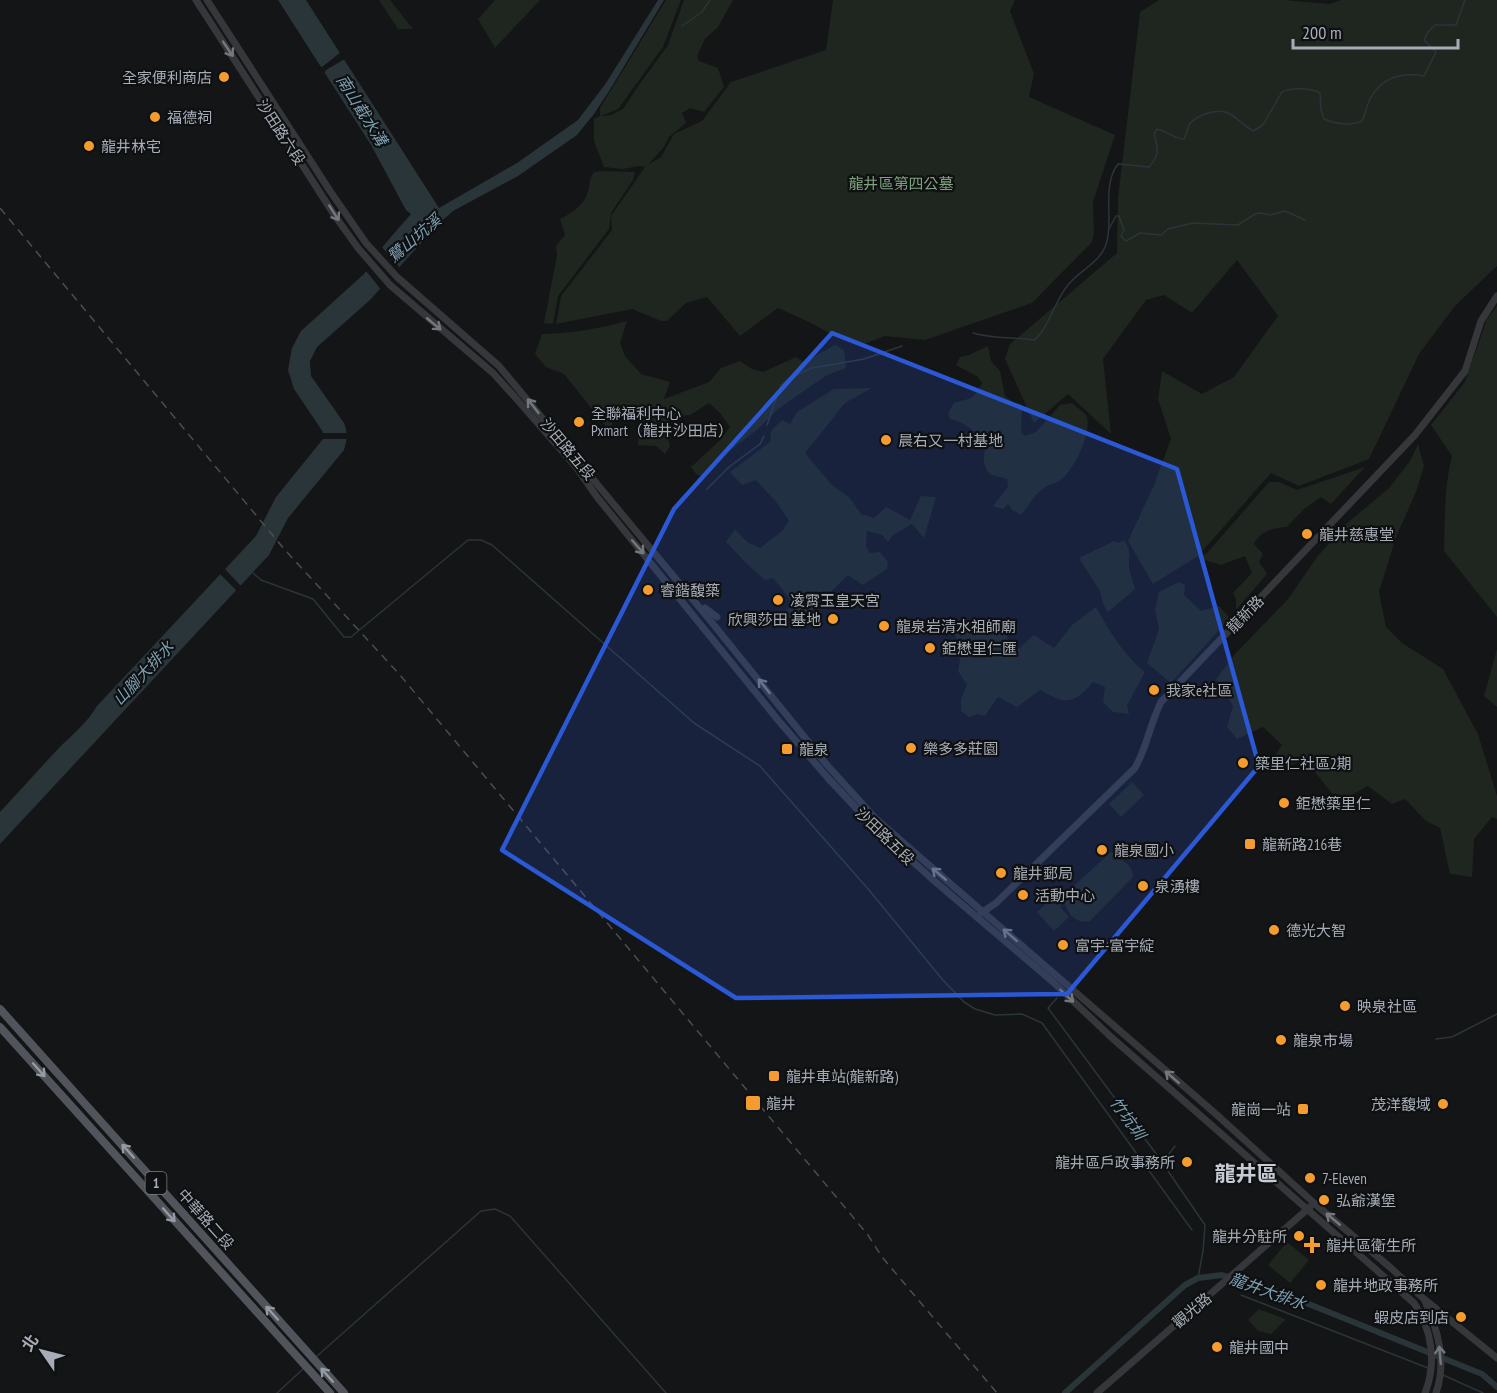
<svg xmlns="http://www.w3.org/2000/svg" width="1497" height="1393" font-family="'PT Sans Narrow','Noto Sans TC',sans-serif">
  <rect width="100%" height="100%" fill="#141516"/>
  <g fill="#1e261f">
    <polygon points="379,0 390,0 413,29 398,29"/>
    <polygon points="495,0 540,0 495,48 478,19"/>
    <polygon points="666,0 681,0 663,47 618,109 601,116 611,115 623,109 641,82 668,45 684,0 733,0 718,27 705,39 697,56 699,61 718,68 724,87 704,112 690,108 682,113 686,123 669,137 664,147 648,165 661,157 674,134 702,121 731,82 826,50 833,0 1015,0 1010,11 1034,74 1029,97 1115,135 1093,202 1094,232 1092,242 1032,303 925,340 885,336 859,346 840,339 813,324 778,308 740,336 707,297 686,303 667,321 661,321 632,309 556,324 561,296 612,230 611,216 645,167 639,166 623,169 604,167 594,141 594,119 600,116 600,108"/>
    <polygon points="1159,0 1284,0 1330,4 1341,0 1497,0 1497,266 1455,306 1419,354 1369,459 1299,486 1271,473 1198,556 1153,584 1128,541 1154,485 1171,439 1158,399 1162,371 1202,394 1234,377 1278,316 1237,260 1192,313 1164,295 1146,300 1103,359 1111,434 1068,394 1034,423 1005,359 1010,344 1117,253 1118,198 1140,12"/>
    <path d="M603,171L635,172L633,180L611,213L609,229L558,296L553,324L544,323L557,255L556,246L565,235L560,219C573,212 584,206 588,191C591,182 588,181 594,172Z"/>
    <path d="M1497,306V617L1444,551C1445,519 1444,487 1452,456L1431,425L1465,382L1487,319Z"/>
    <path d="M627,321L620,343L625,356L641,374L670,382L664,399L709,382L721,368L740,361L752,369L763,372L796,357L804,362L835,345L844,350L846,368L827,375L778,409L758,429L719,459L702,477L696,474L691,467L720,440L730,427L720,413L709,403L690,415L676,416L665,427L670,446L665,454L656,446L638,445L639,415L618,406L612,424V436L607,434L605,425L564,374L546,367L535,354L542,334C572,333 598,329 627,321Z"/>
    <path d="M988,346L991,361L1000,371L1005,396L1022,408L1021,432L1025,436L1036,432L1060,405L1072,403C1076,407 1083,411 1086,415C1094,430 1074,469 1062,479C1054,485 1048,483 1038,493C1032,499 1027,508 1021,515L1012,510L1008,504L1003,509L993,506L1008,487L1007,479C1002,477 996,477 992,475C982,468 983,457 986,447C979,434 965,422 950,419L948,413L954,403C973,397 971,402 982,383L978,377L956,365L960,357L969,355Z"/>
    <polygon points="872,388 845,403 805,453 832,485 850,498 861,514 874,518 886,507 910,520 921,496 936,497 924,538 912,524 893,535 888,542 882,535 867,531 866,546 870,553 880,552 888,562 887,569 863,585 848,575 797,625 784,613 793,603 773,578 765,580 748,565 726,542 735,529 747,542 760,548 782,531 789,521 777,503 756,480 742,485 730,472 770,442 771,431 782,420 790,424 797,412 834,389"/>
    <polygon points="1418,444 1424,466 1416,492 1396,537 1379,592 1386,627 1402,643 1443,669 1478,734 1497,796 1497,819 1492,817 1474,839 1472,877 1450,874 1440,828 1426,821 1405,799 1392,804 1368,786 1339,802 1306,761 1286,766 1275,755 1282,745 1263,727 1237,739 1227,727 1233,706 1216,679 1236,653 1288,599 1317,557 1346,524 1389,488 1410,461"/>
    <path d="M1365,467L1331,504L1321,497L1304,509L1287,527C1274,527 1259,532 1254,544L1263,554L1259,562L1267,574L1236,610V599L1233,593L1252,573L1245,556L1221,565L1198,558L1208,552L1269,482H1279L1297,490Z"/>
    <polygon points="1124,540 1129,549 1129,569 1135,589 1108,612 1103,604 1100,591 1079,558 1114,541 1119,543"/>
    <polygon points="1179,582 1185,585 1184,595 1201,611 1219,606 1230,618 1171,683 1147,663 1159,629 1155,610 1159,592"/>
    <path d="M1096,607C1110,631 1123,655 1145,672L1127,705L1129,714L1113,712L1103,702L1105,687L1093,682C1073,706 1065,704 1040,690L1017,707L998,697L985,716L978,714L969,717L961,711V699L967,685L958,671L962,649L954,633H977L994,620L1006,632L1011,655L1034,635L1054,648L1072,625Z"/>
    <polygon points="1497,649 1497,707 1484,696"/>
    <polygon points="1132,782 1144,795 1121,817 1109,804"/>
    <path d="M1111,852L1116,856L1115,858C1124,859 1133,867 1133,877L1090,921C1075,924 1069,915 1064,902L1060,907L1069,917L1054,931L1037,912L1052,898L1056,902Z"/>
    <polygon points="1287,1242 1309,1260 1290,1283 1268,1265"/>
    <polygon points="1259,1309 1285,1319 1286,1319 1271,1334 1258,1331 1248,1320"/>
  </g>
  <path fill="#2a353a" d="M278,0H306L439,208L517,163L578,120L606,83L658,0H664L611,88L594,114L577,135L518,176L453,211L438,224L370,300L317,347L310,361L311,376L344,423C348,433 347,440 344,450L288,518L269,555L0,844V812C20,791 39,769 59,748C73,734 87,723 97,706L256,536L276,497L323,439V432L294,389L288,370L292,348L301,331L364,274L384,245L411,214L406,210L371,145Z"/>
  <g fill="#141516">
    <polygon points="341,52 346,60 343,60 326,70 324,74 318,66 322,67"/>
    <polygon points="381,246 402,270 382,291 367,272 364,271"/>
    <rect x="322" y="433" width="26" height="6"/>
    <polygon points="224,568 241,586 237,591 219,573"/>
  </g>
  <g fill="none" stroke-linecap="round" stroke-linejoin="round">
    <g stroke="#2a353a" stroke-width="1.5">
      <polyline points="682,26 702,12 710,0"/>
      <polyline points="1109,229 1116,216 1119,216 1124,230 1121,236 1126,241 1140,233 1161,235 1168,229 1193,223 1238,225 1255,214 1260,213 1270,215 1285,211 1305,220"/>
      <path d="M973,333C994,339 1013,337 1034,340C1048,330 1055,300 1068,285C1081,269 1102,262 1107,241C1113,218 1102,184 1118,164L1149,167C1160,155 1158,148 1154,134L1157,129C1167,131 1174,139 1184,139C1187,134 1187,130 1189,125C1192,120 1200,116 1205,114C1231,105 1234,120 1253,131L1263,125L1282,92C1291,87 1311,88 1320,93L1321,110L1324,119C1335,124 1351,126 1362,121C1365,114 1367,105 1370,99C1381,77 1402,72 1424,76L1436,52L1424,40L1428,32L1435,25H1456L1465,0"/>
      <polyline points="767,425 781,385 788,379 812,368 864,359 902,346"/>
      <polyline points="707,489 729,467 760,444 764,436"/>
      <polyline points="253,573 261,580 313,599 344,637 351,637 468,540 481,540 492,545 694,723 760,766 869,890 942,979 964,1002 975,1009 995,1015 1022,1014 1042,1023 1192,1230"/>
      <polyline points="1057,998 1048,1008 1157,1155 1205,1225 1203,1251 1198,1278"/>
      <polyline points="1436,1039 1452,1037 1497,1014"/>
      <polyline points="1163,1162 1175,1146"/>
      <polyline points="1241,1295 1428,1368"/>
      <polyline points="317,1356 481,1211 495,1209 510,1216 666,1393"/>
      <polyline points="1443,1375 1483,1393"/>
      <polyline points="277,1393 303,1369"/>
    </g>
    <polyline stroke="#2a353a" stroke-width="6" points="1065,1393 1185,1285 1198,1278 1222,1275 1279,1292 1482,1374 1497,1387"/>
    <g stroke="#35373b" stroke-width="7">
      <path d="M196,0L335,216L358,248L390,285L493,373L513,395L576,467L597,497L778,720L827,777L871,824L931,878L1053,982L1111,1037L1414,1303C1432,1329 1437,1363 1425,1393"/>
      <polyline points="207,0 330,191 366,243 397,277 499,366 709,619 827,765 876,819 1217,1115 1314,1203 1391,1268 1424,1299 1497,1358"/>
      <polyline points="705,608 717,617"/>
      <path d="M981,913L996,903L1135,768C1147,747 1150,724 1161,702L1415,435L1465,371L1481,321L1497,296"/>
      <path d="M1425,1301C1438,1331 1447,1361 1436,1393"/>
      <polyline points="1097,1393 1310,1207"/>
    </g>
    <g stroke="#51545a" stroke-width="8">
      <polyline points="0,1009 344,1393"/>
      <polyline points="0,1027 330,1393"/>
    </g>
    <polyline stroke="#4a4d52" stroke-width="1.5" stroke-dasharray="8 6" stroke-linecap="butt" points="0,208 285,550 400,675 868,1235 882,1257 997,1393"/>
  </g>
  <defs><path id="oneway-shaft" d="M-6 0H5M1.5-3L5.5 0L1.5 3" fill="none" stroke-width="1.6" stroke-linecap="round" stroke-linejoin="round" transform="scale(1.5)"/></defs>
  <g stroke="#73787f">
    <use href="#oneway-shaft" transform="translate(228 49) rotate(56)"/>
    <use href="#oneway-shaft" transform="translate(334 213) rotate(57)"/>
    <use href="#oneway-shaft" transform="translate(434 324) rotate(40)"/>
    <use href="#oneway-shaft" transform="translate(533 406) rotate(-128)"/>
    <use href="#oneway-shaft" transform="translate(638 547) rotate(49)"/>
    <use href="#oneway-shaft" transform="translate(764 686) rotate(-129)"/>
    <use href="#oneway-shaft" transform="translate(939 874) rotate(-140)"/>
    <use href="#oneway-shaft" transform="translate(1010 935) rotate(-139)"/>
    <use href="#oneway-shaft" transform="translate(1067 996) rotate(43)"/>
    <use href="#oneway-shaft" transform="translate(1172 1077) rotate(-139)"/>
    <use href="#oneway-shaft" transform="translate(1333 1219) rotate(-140)"/>
    <use href="#oneway-shaft" transform="translate(1440 1355) rotate(-95)"/>
  </g>
  <g stroke="#959ba4">
    <use href="#oneway-shaft" transform="translate(39 1070) rotate(48)"/>
    <use href="#oneway-shaft" transform="translate(128 1151) rotate(-132)"/>
    <use href="#oneway-shaft" transform="translate(169 1215) rotate(48)"/>
    <use href="#oneway-shaft" transform="translate(272 1313) rotate(-132)"/>
    <use href="#oneway-shaft" transform="translate(327 1375) rotate(-131)"/>
  </g>
  <path fill="#2b58d5" fill-opacity="0.2" stroke="#2b58d5" stroke-width="4.5" stroke-linejoin="round" d="M832,333L1177,469L1259,766L1067,994L736,998L502,850L674,509Z"/>
  <g fill="#f49c2f" stroke="#0f1011" stroke-width="2">
    <circle cx="224" cy="77" r="6"/>
    <circle cx="155" cy="117" r="6"/>
    <circle cx="89" cy="146" r="6"/>
    <circle cx="579" cy="422" r="6"/>
    <circle cx="886" cy="440" r="6"/>
    <circle cx="1307" cy="534" r="6"/>
    <circle cx="648" cy="590" r="6"/>
    <circle cx="778" cy="600" r="6"/>
    <circle cx="833" cy="619" r="6"/>
    <circle cx="884" cy="626" r="6"/>
    <circle cx="930" cy="648" r="6"/>
    <circle cx="1154" cy="690" r="6"/>
    <circle cx="911" cy="748" r="6"/>
    <rect x="781" y="743" width="12" height="12" rx="3"/>
    <circle cx="1243" cy="763" r="6"/>
    <circle cx="1284" cy="803" r="6"/>
    <rect x="1244" y="838" width="12" height="12" rx="3"/>
    <circle cx="1102" cy="850" r="6"/>
    <circle cx="1001" cy="873" r="6"/>
    <circle cx="1143" cy="886" r="6"/>
    <circle cx="1023" cy="895" r="6"/>
    <circle cx="1274" cy="930" r="6"/>
    <circle cx="1063" cy="945" r="6"/>
    <circle cx="1345" cy="1006" r="6"/>
    <circle cx="1281" cy="1040" r="6"/>
    <rect x="768" y="1070" width="12" height="12" rx="3"/>
    <rect x="745" y="1095" width="16" height="16" rx="3"/>
    <circle cx="1443" cy="1104" r="6"/>
    <rect x="1297" y="1103" width="12" height="12" rx="3"/>
    <circle cx="1187" cy="1162" r="6"/>
    <circle cx="1310" cy="1178" r="6"/>
    <circle cx="1324" cy="1200" r="6"/>
    <circle cx="1299" cy="1236" r="6"/>
    <path d="M1309 1236h6v6h6v6h-6v6h-6v-6h-6v-6h6z"/>
    <circle cx="1321" cy="1285" r="6"/>
    <circle cx="1461" cy="1317" r="6"/>
    <circle cx="1217" cy="1347" r="6"/>
  </g>
  <g text-anchor="middle" dominant-baseline="central" stroke-width="4.5" stroke-linejoin="round" paint-order="stroke">
    <rect fill="#0f1011" stroke="#797e85" stroke-width="1.5" x="145.5" y="1172" width="21" height="22" rx="4.5"/>
    <g font-size="14" font-weight="bold" fill="#a6adb7">
      <text x="156" y="1183">1</text>
    </g>
    <g font-size="15" fill="#a6adb7" stroke="#0f1011" text-anchor="start">
      <text x="212" y="77" text-anchor="end">全家便利商店</text>
      <text x="167" y="117">福德祠</text>
      <text x="101" y="146">龍井林宅</text>
      <text x="591" y="413">全聯福利中心<tspan x="591" dy="17">Pxmart（龍井沙田店）</tspan></text>
      <text x="898" y="440">晨右又一村基地</text>
      <text x="1319" y="534">龍井慈惠堂</text>
      <text x="660" y="590">睿鍇馥築</text>
      <text x="790" y="600">凌霄玉皇天宮</text>
      <text x="821" y="619" text-anchor="end">欣興莎田 基地</text>
      <text x="896" y="626">龍泉岩清水祖師廟</text>
      <text x="942" y="648">鉅懋里仁匯</text>
      <text x="1166" y="690">我家e社區</text>
      <text x="923" y="748">樂多多莊園</text>
      <text x="799" y="749">龍泉</text>
      <text x="1255" y="763">築里仁社區2期</text>
      <text x="1296" y="803">鉅懋築里仁</text>
      <text x="1262" y="844">龍新路216巷</text>
      <text x="1114" y="850">龍泉國小</text>
      <text x="1013" y="873">龍井郵局</text>
      <text x="1155" y="886">泉湧樓</text>
      <text x="1035" y="895">活動中心</text>
      <text x="1286" y="930">德光大智</text>
      <text x="1075" y="945">富宇-富宇綻</text>
      <text x="1357" y="1006">映泉社區</text>
      <text x="1293" y="1040">龍泉市場</text>
      <text x="786" y="1076">龍井車站(龍新路)</text>
      <text x="766" y="1103">龍井</text>
      <text x="1431" y="1104" text-anchor="end">茂洋馥域</text>
      <text x="1291" y="1109" text-anchor="end">龍崗一站</text>
      <text x="1175" y="1162" text-anchor="end">龍井區戶政事務所</text>
      <text x="1322" y="1178">7-Eleven</text>
      <text x="1336" y="1200">弘爺漢堡</text>
      <text x="1287" y="1236" text-anchor="end">龍井分駐所</text>
      <text x="1326" y="1245">龍井區衛生所</text>
      <text x="1333" y="1285">龍井地政事務所</text>
      <text x="1449" y="1317" text-anchor="end">蝦皮店到店</text>
      <text x="1229" y="1347">龍井國中</text>
    </g>
    <g font-size="15" fill="#a6adb7" stroke="#0f1011">
      <text transform="translate(281 132) rotate(57)">沙田路六段</text>
      <text transform="translate(568 449) rotate(50)">沙田路五段</text>
      <text transform="translate(1245 614) rotate(-46)">龍新路</text>
      <text transform="translate(885 836) rotate(44)">沙田路五段</text>
      <text transform="translate(206 1219) rotate(48)">中華路二段</text>
      <text transform="translate(1192 1310) rotate(-40)">觀光路</text>
    </g>
    <g font-size="15" fill="#7ea27d" stroke="#0f1011">
      <text x="901" y="183">龍井區第四公墓</text>
    </g>
    <g font-size="16" font-style="italic" fill="#7c9fb2" stroke="#0f1011">
      <text transform="translate(362 110) rotate(58)">南山截水溝</text>
      <text transform="translate(414 238) rotate(-40)">鷺山坑溪</text>
      <text transform="translate(143 673) rotate(-47)">山腳大排水</text>
      <text transform="translate(1128 1118) rotate(54)">竹坑圳</text>
      <text transform="translate(1268 1291) rotate(20)">龍井大排水</text>
    </g>
    <g font-size="21" font-weight="bold" fill="#c7cbd3" stroke="#0f1011">
      <text x="1246" y="1173">龍井區</text>
    </g>
  </g>
  <g transform="translate(42 1351) rotate(305)" stroke="#0f1011" stroke-width="4.5" paint-order="stroke">
  <path d="M0-4.5L10 22L0 15L-10 22Z" fill="#a6adb7"/>
  <text y="-9" font-size="16" font-weight="bold" text-anchor="middle" fill="#a6adb7">北</text>
  </g>
  <path d="M1293 39v9h165v-9" fill="none" stroke="#a6adb7" stroke-width="3"/>
  <text x="1302" y="39" font-size="18" fill="#a6adb7" stroke="#0f1011" stroke-width="4.5" paint-order="stroke">200 m</text>
</svg>
